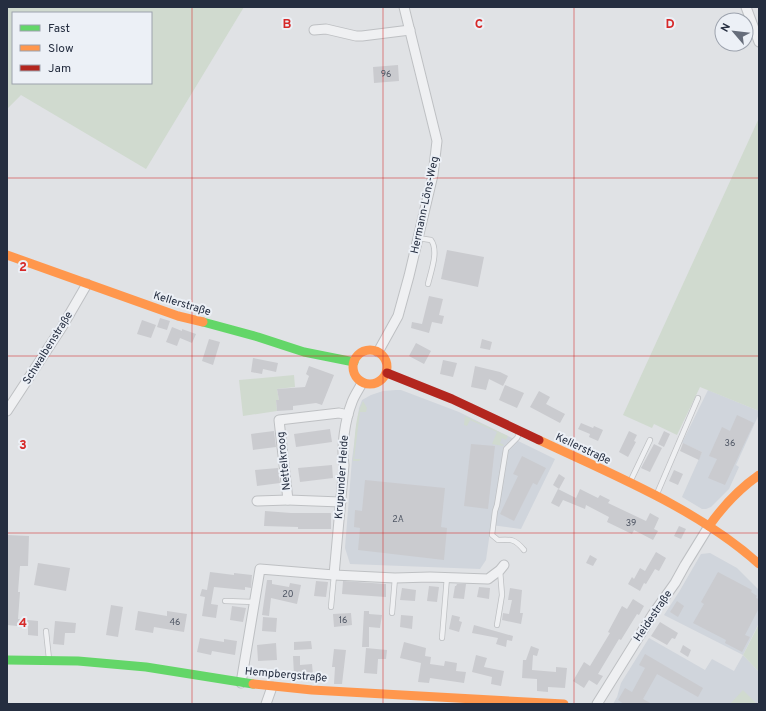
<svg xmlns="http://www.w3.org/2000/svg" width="766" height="711" font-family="Overpass,sans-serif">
  <rect width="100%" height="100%" fill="#e0e2e5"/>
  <g fill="#d0d5dc">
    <polygon points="396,390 401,390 459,412 555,459 521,529 491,525 486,560 480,569 350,564 345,548 352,459 359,408 362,400 371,395 383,391"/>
    <polygon points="708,390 759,411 759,414 736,465 739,467 729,489 711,507 706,509 702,509 682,497 702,452 682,443"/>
    <polygon points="710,553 737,568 759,590 759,623 743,655 759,672 759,704 613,704 617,697 621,683 649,638 705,670 712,659 734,671 743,655 664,615 679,592 701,554"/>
  </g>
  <g fill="#d0dacf" fill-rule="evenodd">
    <path d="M7,7H244L146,169L21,95L7,109ZM13,13H151V83H13Z"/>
    <polygon points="759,118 759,411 700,387 677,435 654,424 652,428 623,415"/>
    <polygon points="294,375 295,387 277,389 279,400 276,400 277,411 243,416 239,380"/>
    <path d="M363,401L367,408L366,412H360L354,459H361L359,461H353C355,442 354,418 363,401Z"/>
    <polygon points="465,416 508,436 506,440 502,438 500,443 504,445 503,446 492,444 497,432 470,420 467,426 464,425"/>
    <polygon points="759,624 759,672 743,655"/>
    <polygon points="743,690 757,704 730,704"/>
  </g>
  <g fill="#cacbcf">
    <polygon points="398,65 399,81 374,83 373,67"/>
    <polygon points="447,250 484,257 478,287 441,279"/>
    <polygon points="429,296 443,299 439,315 444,316 442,324 432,322 429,333 411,328 412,322 422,324"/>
    <polygon points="160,318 170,321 167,330 157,327"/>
    <polygon points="142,320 156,325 151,338 137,334"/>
    <polygon points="172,327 182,331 182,329 196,334 192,343 180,338 177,346 166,342"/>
    <polygon points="209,339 220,342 213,365 202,361"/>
    <polygon points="482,339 492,342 490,350 480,348"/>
    <polygon points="416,343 431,351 424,364 409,356"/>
    <polygon points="253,358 278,363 276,372 263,369 262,374 251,372"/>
    <polygon points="443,360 457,363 453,377 440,374"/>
    <polygon points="309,366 334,375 322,405 316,403 293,406 293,410 277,411 276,400 279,400 277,389 305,387 309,376 306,374"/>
    <polygon points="475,366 500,372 508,376 503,386 489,379 486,390 471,387"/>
    <polygon points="505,385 524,393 517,408 499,400"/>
    <polygon points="539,391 550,397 546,404 565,414 560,423 530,407"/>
    <polygon points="737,415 754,423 725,485 708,478 717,459 709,456 722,427 730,431"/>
    <polygon points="581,423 593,428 594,426 603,430 598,441 589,437 590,434 578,429"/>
    <polygon points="330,429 332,442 296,447 294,434"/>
    <polygon points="274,431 276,447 253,450 251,434"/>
    <polygon points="629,431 637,435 634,441 636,442 628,457 619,452"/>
    <polygon points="664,431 670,434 664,447 658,444"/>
    <polygon points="683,443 702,452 699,460 680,451"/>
    <polygon points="471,444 495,446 488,509 464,506"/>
    <polygon points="654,444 662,448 650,472 641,468"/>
    <polygon points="522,456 546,468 537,485 533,483 514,521 500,514 518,476 513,474"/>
    <polygon points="332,465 333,478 300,482 298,468"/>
    <polygon points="278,468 280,483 257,486 255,470"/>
    <polygon points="674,470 683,474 678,485 669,481"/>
    <polygon points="559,474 565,478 559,489 553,485"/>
    <polygon points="365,480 445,488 441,527 447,528 444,560 358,550 360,528 354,527 355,510 362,511"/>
    <polygon points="558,489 576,498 580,489 598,498 600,495 610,500 608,503 646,521 650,513 659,518 654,529 658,531 653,540 634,530 632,534 607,522 609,517 586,505 585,509 563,500 559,507 551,503"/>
    <polygon points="265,511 291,513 331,513 331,529 298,529 298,527 264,526"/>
    <polygon points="679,526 686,529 681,539 674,536"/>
    <polygon points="7,535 29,536 28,566 20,566 18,592 20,592 18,619 38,621 38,636 28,635 28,627 7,625"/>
    <polygon points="656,552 666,558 659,571 655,569 646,584 644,583 640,591 628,584 632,577 634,579 640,568 645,571"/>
    <polygon points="590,555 597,559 593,566 586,563"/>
    <polygon points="38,563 70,568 66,591 34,585"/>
    <polygon points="210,572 234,575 234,573 252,575 251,588 245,587 245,590 214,587 211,604 218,605 216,618 202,616 205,597 200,596 202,589 207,590"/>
    <polygon points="718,572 752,590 751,592 757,596 756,598 759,599 759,608 745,635 750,637 742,652 725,643 726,640 693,623 704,604 701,602"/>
    <polygon points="267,580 272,580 272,584 289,587 290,583 301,585 297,604 271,598 269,616 262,615"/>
    <polygon points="316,581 328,582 326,597 314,596"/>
    <polygon points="343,581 386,584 386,597 342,594"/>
    <polygon points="457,584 466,584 464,599 453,598 455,586 456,586"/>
    <polygon points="429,586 439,587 437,602 427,601"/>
    <polygon points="479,587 490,588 489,599 477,597"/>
    <polygon points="402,588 416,590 415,601 400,600"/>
    <polygon points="510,588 522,590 520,613 523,613 521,624 502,620 503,613 509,614 512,600 508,600"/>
    <polygon points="633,599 644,606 639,615 637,614 621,640 619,639 598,674 603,676 597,685 589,680 584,688 573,681 584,662 590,666 610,633 608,632 622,606 627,609"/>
    <polygon points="677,601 684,606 678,617 670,612"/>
    <polygon points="111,605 123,607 118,637 106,635"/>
    <polygon points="232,606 246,608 243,622 230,620"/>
    <polygon points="138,611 167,616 167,611 187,614 184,632 154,627 153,633 135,630"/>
    <polygon points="364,611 369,611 369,614 382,615 380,628 369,627 369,647 362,647"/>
    <polygon points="351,613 352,625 334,627 333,614"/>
    <polygon points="401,615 413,616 412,629 400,627"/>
    <polygon points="452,615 460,617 459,621 462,622 459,632 449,629"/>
    <polygon points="263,617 277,618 276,632 262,631"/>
    <polygon points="55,621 76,623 75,633 65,633 64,645 53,644"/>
    <polygon points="660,622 678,633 675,639 672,638 667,645 651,636"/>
    <polygon points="474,625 513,636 512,641 507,640 506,647 496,644 498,638 472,633"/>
    <polygon points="200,638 224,642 224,639 237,641 235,655 212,651 211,655 197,652"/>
    <polygon points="311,641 312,649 294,650 294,642"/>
    <polygon points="404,642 426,648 425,656 431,657 430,664 444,666 445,661 457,663 456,671 466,672 464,683 430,678 429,683 418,682 421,663 400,658"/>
    <polygon points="276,643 277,660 258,661 257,645"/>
    <polygon points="683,645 691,650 688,657 680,652"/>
    <polygon points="531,646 539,649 537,656 533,655 532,670 556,672 556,667 567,668 565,688 548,687 548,692 537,691 537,679 522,678 523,660 526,660"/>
    <polygon points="366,648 387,650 386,659 378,659 377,674 364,673"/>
    <polygon points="334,649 346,650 342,684 334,684 335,667 332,667"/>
    <polygon points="645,654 703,688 698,697 657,674 643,699 652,704 624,704 618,700 625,688 632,692 645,668 639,665"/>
    <polygon points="476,655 487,658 484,667 504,671 501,686 491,684 492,677 472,672"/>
    <polygon points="293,656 300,656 300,665 312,664 313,675 294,675"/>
  </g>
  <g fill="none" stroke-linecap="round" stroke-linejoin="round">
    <defs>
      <g id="lane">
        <path d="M418,238L431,240C439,251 431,271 428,284"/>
        <path d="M520,432L517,438L506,449L497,505L495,511L492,535L498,540C511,539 515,539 524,550"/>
        <polyline points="630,482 650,440"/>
        <polyline points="656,496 698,398"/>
        <polyline points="225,601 255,602"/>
        <polyline points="331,607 334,575"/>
        <polyline points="392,613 395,578"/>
        <polyline points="497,625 502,595 500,570"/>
        <polyline points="46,631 49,659"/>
        <polyline points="442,638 447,577"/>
      </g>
      <g id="street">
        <polyline points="746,7 759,42"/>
        <polyline points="314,30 326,29 356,36 362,36 410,30"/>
        <polyline points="378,352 398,316 409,276 433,175 437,141 404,7"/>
        <polyline points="7,411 62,327 87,284"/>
        <polyline points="257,501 288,500"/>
        <polyline points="341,502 288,500 279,420 339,413 348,415"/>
        <polyline points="334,575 395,578 430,577 488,579 500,570 504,565"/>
        <path d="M241,683L260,569L334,575L344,465C341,447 345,420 352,402C354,396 359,389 362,383"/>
        <polyline points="266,704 272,687"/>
        <polyline points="597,704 653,614 675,583 685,565 709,526"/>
      </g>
    </defs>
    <use href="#lane" stroke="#bec0c3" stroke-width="6"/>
    <use href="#street" stroke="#bec0c3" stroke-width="11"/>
    <use href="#lane" stroke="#eff0f2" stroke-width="4.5"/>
    <use href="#street" stroke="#eff0f2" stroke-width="9"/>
    <g stroke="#63d668" stroke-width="9">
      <polyline points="203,322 258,337 304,352 354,362"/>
      <polyline points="7,660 78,661 146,667 253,684"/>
    </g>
    <g stroke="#ff974d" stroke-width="9">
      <polyline points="7,255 178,316 203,322"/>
      <circle cx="370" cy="367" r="17"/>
      <path d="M539,440C613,475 698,509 759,564"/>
      <path d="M709,526C723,506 739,489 759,475"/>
      <polyline points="253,684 312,690 564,704"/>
    </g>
    <polyline stroke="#b3261e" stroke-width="9" points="387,373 452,399 539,440"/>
  </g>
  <path fill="none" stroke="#d62828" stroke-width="1" stroke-opacity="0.55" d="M192,7V704M383,7V704M574,7V704M7,178H759M7,356H759M7,533H759"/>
  <g text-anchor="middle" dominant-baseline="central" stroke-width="4" stroke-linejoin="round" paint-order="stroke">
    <g font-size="9" fill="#4f5664">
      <text x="386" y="74">96</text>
      <text x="730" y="443">36</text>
      <text x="398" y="519">2A</text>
      <text x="631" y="523">39</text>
      <text x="288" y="594">20</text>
      <text x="343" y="620">16</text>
      <text x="175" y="622">46</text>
    </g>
    <g font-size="11" fill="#252e40" stroke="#ecf0f6">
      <text transform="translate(425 205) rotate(-78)">Hermann-Löns-Weg</text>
      <text transform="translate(182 304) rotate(17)">Kellerstraße</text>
      <text transform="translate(48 348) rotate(-58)">Schwalbenstraße</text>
      <text transform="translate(583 449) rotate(25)">Kellerstraße</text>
      <text transform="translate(284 461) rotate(-96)">Nettelkroog</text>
      <text transform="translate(342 477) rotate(-86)">Krupunder Heide</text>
      <text transform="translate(653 616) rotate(-56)">Heidestraße</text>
      <text transform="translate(286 675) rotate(5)">Hempbergstraße</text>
    </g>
  </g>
  <g font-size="13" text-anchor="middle" font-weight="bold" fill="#d62828" stroke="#ecf0f6" stroke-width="4" stroke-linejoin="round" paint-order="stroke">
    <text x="287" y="28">B</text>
    <text x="479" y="28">C</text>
    <text x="670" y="28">D</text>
    <text x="23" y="271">2</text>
    <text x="23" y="449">3</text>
    <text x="23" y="627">4</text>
  </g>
  <rect width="766" height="711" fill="none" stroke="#252e40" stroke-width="16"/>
  <rect x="12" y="12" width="140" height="72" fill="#ecf0f6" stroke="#9ca2ad"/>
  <rect x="20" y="25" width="20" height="6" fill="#63d668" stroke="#9ca2ad"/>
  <text x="48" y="32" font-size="12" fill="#252e40">Fast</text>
  <rect x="20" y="45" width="20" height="6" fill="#ff974d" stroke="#9ca2ad"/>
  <text x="48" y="52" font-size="12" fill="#252e40">Slow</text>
  <rect x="20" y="65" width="20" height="6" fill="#b3261e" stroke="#9ca2ad"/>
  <text x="48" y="72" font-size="12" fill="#252e40">Jam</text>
  <g transform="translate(734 32) rotate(298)"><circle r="19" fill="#ecf0f6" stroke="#9ca2ad"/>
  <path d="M0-3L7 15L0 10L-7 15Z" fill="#666d7a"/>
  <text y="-6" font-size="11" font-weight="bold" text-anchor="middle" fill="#252e40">N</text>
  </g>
</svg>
